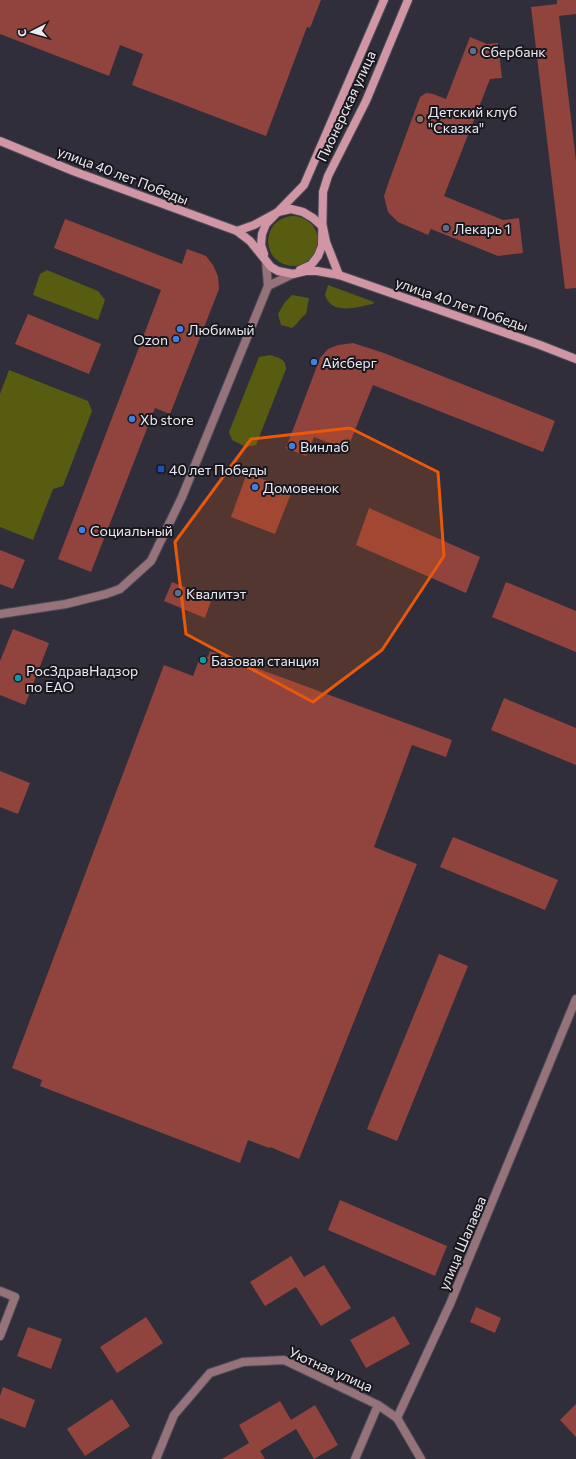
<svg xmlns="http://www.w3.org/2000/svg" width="576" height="1459" font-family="Commissioner,sans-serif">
  <rect width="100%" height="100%" fill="#302e3a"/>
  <g fill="#585c11">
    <circle cx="293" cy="241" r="25"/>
    <polygon points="47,270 98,291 105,300 98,320 33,295 40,274"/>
    <path d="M328,285L374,302L373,304C357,307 332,316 325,295Z"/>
    <path d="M292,295L309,298L306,314C299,319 297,325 292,328L281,325L278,314L285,302Z"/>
    <path d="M270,355C278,358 286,358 286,369L256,445L246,447L232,440L229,432L259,357Z"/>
    <polygon points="9,370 88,401 92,411 63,486 53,489 33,540 0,527 0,394"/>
  </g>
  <g fill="#91443d">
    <polygon points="0,0 321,0 310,28 307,27 266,136 132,85 143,54 120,45 109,76 0,34"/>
    <polygon points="557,0 576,0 576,14 559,16 576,161 576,288 565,289 531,7 557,4"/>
    <polygon points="470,37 487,44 498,43 502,78 490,79 444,196 503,220 519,218 523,253 498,256 431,229 428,235 398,222 388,212 384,196 389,181 420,97 426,93 433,94 446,99"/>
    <polygon points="65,219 182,264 187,249 206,256 213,265 218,276 219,289 170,414 155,408 91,572 58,559 161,290 54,248"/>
    <polygon points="28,314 101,344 89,374 15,344"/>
    <polygon points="353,343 384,353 555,421 543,452 373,385 347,450 314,437 306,456 286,448 320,358 328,349 338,345"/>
    <polygon points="247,473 292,491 275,534 231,517"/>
    <polygon points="369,508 480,557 466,593 356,545"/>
    <polygon points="0,550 25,560 13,589 0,584"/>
    <polygon points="172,582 212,598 205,618 164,601"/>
    <polygon points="506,582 576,611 576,652 492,617"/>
    <polygon points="13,629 49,643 25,705 0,695 0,661"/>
    <polygon points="210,651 452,740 446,757 412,745 374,847 417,864 299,1159 270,1147 269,1148 248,1140 240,1163 40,1086 42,1080 12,1068 164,665 193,676 201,655 208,657"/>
    <polygon points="504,698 576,728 576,765 491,730"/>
    <polygon points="0,771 30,783 18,814 0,807"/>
    <polygon points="453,837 558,880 545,910 440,867"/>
    <polygon points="439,954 468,966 397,1141 367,1129"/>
    <polygon points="340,1200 447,1246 435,1276 328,1230"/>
    <polygon points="291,1256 304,1277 324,1265 351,1308 321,1326 296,1287 265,1306 250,1282"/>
    <polygon points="476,1307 501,1318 495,1333 470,1322"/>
    <polygon points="394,1316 410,1344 366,1368 350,1340"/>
    <polygon points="146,1317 163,1343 117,1373 100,1347"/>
    <polygon points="28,1327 62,1339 51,1369 17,1356"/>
    <polygon points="3,1387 35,1400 25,1428 0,1418 0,1396"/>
    <polygon points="112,1399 130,1426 85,1456 67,1429"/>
    <polygon points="280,1401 291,1420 315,1405 338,1445 314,1459 296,1429 260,1451 265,1459 222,1459 249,1443 239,1425"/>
    <polygon points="576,1404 576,1437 560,1420"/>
  </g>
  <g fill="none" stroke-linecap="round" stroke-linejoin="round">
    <defs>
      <g id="street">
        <polyline points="268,286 293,274"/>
        <polyline points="0,614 66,604 106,594 120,589 151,561 182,497 268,286 266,261"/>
        <polyline points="0,1291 15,1297 0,1336"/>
        <polyline points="397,1418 421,1459"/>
        <polyline points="156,1459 174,1415 210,1373 243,1362 284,1360 378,1405"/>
        <polyline points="355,1459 378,1405 397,1418 450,1304 576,999"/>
      </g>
      <g id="secondary">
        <polyline points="0,141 73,171 237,231 250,241 271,267 278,271 293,274 306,271 317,271 339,275 540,345 576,359"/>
        <polyline points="237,231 254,225 278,212 291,209 303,212 313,218 323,227 326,242 339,275"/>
        <polyline points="264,254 261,245 262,234 266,224 304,185 384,0"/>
        <polyline points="300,270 311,265 318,256 322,246 323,192 328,176 366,101 408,0"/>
      </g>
    </defs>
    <use href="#street" stroke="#4e4c57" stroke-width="10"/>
    <use href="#secondary" stroke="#4e4c57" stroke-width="10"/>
    <use href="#street" stroke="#96727b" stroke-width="8"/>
    <use href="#secondary" stroke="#d096a6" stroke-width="8"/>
  </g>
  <path fill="#e8590c" fill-opacity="0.2" stroke="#e8590c" stroke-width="3" stroke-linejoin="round" d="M350,428L438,472L444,556L382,650L313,702L186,634L175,542L251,439Z"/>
  <g fill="#5c6f8a" stroke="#18171d" stroke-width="1.5">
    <circle cx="473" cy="51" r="4"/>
    <circle cx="446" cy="228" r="4"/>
    <circle cx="178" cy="593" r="4"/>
  </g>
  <circle fill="#8d6e63" stroke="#18171d" stroke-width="1.5" cx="420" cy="119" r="4"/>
  <g fill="#3f7fe0" stroke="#18171d" stroke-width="1.5">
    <circle cx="180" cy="329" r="4"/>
    <circle cx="176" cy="339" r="4"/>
    <circle cx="314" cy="362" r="4"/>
    <circle cx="132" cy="419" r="4"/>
    <circle cx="292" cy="446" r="4"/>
    <circle cx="255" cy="487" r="4"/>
    <circle cx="82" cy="530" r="4"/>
  </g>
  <rect fill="#1a4fb4" stroke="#18171d" stroke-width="1.5" x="157" y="465" width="8" height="8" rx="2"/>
  <g fill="#0f9aa8" stroke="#18171d" stroke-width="1.5">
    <circle cx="203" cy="660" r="4"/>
    <circle cx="18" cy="678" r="4"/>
  </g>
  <g text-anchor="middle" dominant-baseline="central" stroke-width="4" stroke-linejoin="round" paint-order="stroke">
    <g font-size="14" fill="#ebeaf2" stroke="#18171d" text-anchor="start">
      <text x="481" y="51">Сбербанк</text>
      <text x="428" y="111">Детский клуб<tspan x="428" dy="16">"Сказка"</tspan></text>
      <text x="454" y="228">Лекарь 1</text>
      <text x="188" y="329">Любимый</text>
      <text x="168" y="339" text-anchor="end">Ozon</text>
      <text x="322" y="362">Айсберг</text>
      <text x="140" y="419">Xb store</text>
      <text x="300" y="446">Винлаб</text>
      <text x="169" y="469">40 лет Победы</text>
      <text x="263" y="487">Домовенок</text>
      <text x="90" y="530">Социальный</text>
      <text x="186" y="593">Квалитэт</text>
      <text x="211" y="660">Базовая станция</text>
      <text x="26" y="670">РосЗдравНадзор<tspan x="26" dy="16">по ЕАО</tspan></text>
    </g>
    <g font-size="14" fill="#ebeaf2" stroke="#18171d">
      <text transform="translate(346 106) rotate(-65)">Пионерская улица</text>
      <text transform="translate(123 175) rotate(21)">улица 40 лет Победы</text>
      <text transform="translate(462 304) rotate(19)">улица 40 лет Победы</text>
      <text transform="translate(462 1243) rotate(-67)">улица Шалаева</text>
      <text transform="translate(331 1369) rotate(24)">Уютная улица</text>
    </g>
  </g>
  <g transform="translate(32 32) rotate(264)" stroke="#18171d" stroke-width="3" paint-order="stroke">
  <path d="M0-3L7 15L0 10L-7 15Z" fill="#ebeaf2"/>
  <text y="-6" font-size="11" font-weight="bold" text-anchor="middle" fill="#ebeaf2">С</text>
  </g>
</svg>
